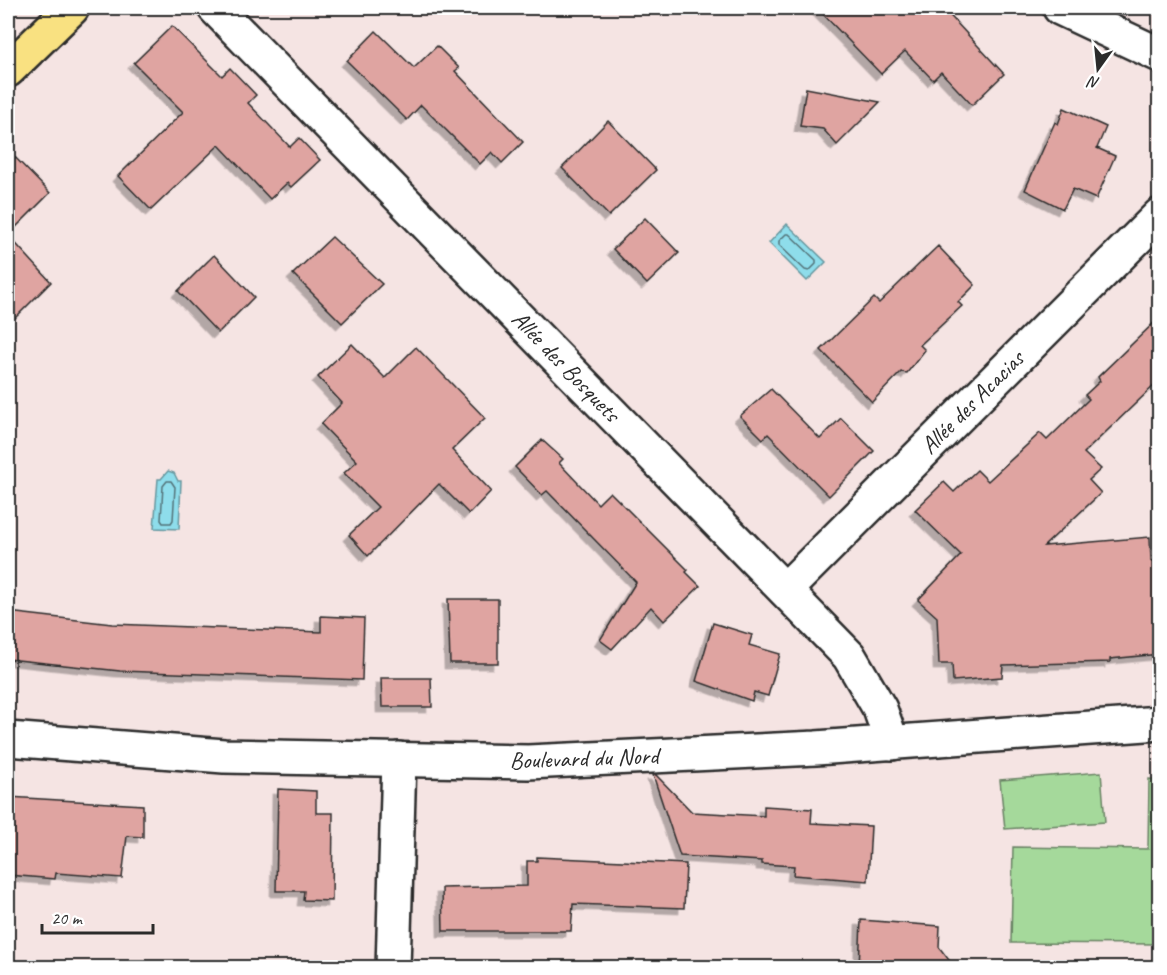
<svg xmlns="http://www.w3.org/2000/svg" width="1167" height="975" font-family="Caveat,sans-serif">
  <defs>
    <filter id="shadow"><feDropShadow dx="-5.5" dy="5.5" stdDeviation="0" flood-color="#0004"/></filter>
  </defs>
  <rect width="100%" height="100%" fill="#f5e4e3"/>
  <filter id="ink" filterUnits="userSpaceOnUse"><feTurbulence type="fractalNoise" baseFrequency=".0167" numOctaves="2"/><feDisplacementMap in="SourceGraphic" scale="12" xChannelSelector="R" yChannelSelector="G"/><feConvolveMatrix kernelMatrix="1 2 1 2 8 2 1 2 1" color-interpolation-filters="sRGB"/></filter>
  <g filter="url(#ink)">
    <g fill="#a5d99b" stroke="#688263" stroke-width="1.5">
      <polygon points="1101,772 1105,822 1005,829 1000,780"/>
      <polygon points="1149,779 1159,780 1159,944 1011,943 1013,847 1148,849"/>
    </g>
    <g fill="#8eddeb" stroke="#66969e" stroke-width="1.5">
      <polygon points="787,224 826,262 807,281 769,243"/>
      <polygon points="168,471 174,473 178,481 181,481 179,529 154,528 158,479 161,479"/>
    </g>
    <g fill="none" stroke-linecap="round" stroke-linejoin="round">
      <g stroke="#537278" stroke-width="1.5">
        <polygon points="786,234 789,234 816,260 816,264 809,271 805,270 779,245 779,241"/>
        <polygon points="167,481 171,481 175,487 173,520 171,523 163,523 161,520 163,486"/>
      </g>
    </g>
    <g fill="#dfa4a1" stroke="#2b2b2b" stroke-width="1.5" filter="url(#shadow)">
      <polygon points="817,8 943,8 1004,74 972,105 941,72 933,80 905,51 881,74"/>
      <polygon points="172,26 222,76 230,68 256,95 248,103 290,147 299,138 320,160 291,187 287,183 270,199 219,145 151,210 118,176 183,112 134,63"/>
      <polygon points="376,31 414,68 437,46 459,68 455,71 523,142 502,163 492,152 480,164 421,105 407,120 347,61"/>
      <polygon points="806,88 880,102 837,145 823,129 800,126"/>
      <polygon points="1064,108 1106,127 1097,148 1115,156 1096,199 1073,189 1063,209 1025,190 1055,122 1058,124"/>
      <polygon points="608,121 656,170 609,216 562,168"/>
      <polygon points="8,150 50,193 8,235 51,282 8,325"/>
      <polygon points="645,218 679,253 647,284 613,249"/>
      <polygon points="332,237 382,284 342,323 293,274"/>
      <polygon points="938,246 975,285 958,302 962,306 920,345 925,350 907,373 901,372 872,402 821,350 874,298 879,303"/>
      <polygon points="214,255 254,297 218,333 178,291"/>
      <polygon points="1160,317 1160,380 1084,453 1101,469 1089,480 1101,493 1044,546 1150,537 1151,561 1157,560 1160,654 1110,659 1110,662 1003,665 1002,677 953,681 952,664 939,664 937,617 918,600 961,555 915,510 944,482 954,492 977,470 988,481 1040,433 1047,440 1089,399 1085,395 1100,381 1098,377"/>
      <polygon points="352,344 385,378 416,347 485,418 452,450 491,491 469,514 439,484 368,556 349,535 378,507 344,473 357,461 321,424 342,403 318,377"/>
      <polygon points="771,389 820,439 841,418 874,451 829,496 768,434 763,439 740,416"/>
      <polygon points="542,440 563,459 559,463 598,504 610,492 688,570 686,572 700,586 664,621 651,607 612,649 600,640 636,582 547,491 542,495 515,467"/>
      <polygon points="448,599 498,599 498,663 450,663"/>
      <polygon points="8,612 112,624 321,632 321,616 364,618 362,680 120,671 8,659"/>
      <polygon points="713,623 752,635 749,645 780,654 768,696 754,692 752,701 696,681"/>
      <polygon points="381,678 431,678 432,707 382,707"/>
      <polygon points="653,775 656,775 692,812 764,816 764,806 812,809 811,823 871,826 868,881 793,875 794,866 762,864 762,861 680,856"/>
      <polygon points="278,789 316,791 316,813 333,813 332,901 303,900 304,891 276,891"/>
      <polygon points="8,797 143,805 143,837 127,836 122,878 56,873 55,879 8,875"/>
      <polygon points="537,857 686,864 684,908 573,904 571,931 443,931 442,888 527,886 527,861 537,861"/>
      <polygon points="861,920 940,926 939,947 955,968 859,968"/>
    </g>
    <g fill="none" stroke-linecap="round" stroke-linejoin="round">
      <defs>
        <g id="minor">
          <polyline points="215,8 849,656 880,709 892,743"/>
          <polyline points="1060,8 1160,55"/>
          <polyline points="785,590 1160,215"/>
          <polyline points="8,739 224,756 528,762 816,748 1160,723"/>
          <polyline points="393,968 399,759"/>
        </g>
        <polyline id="major" points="8,70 72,8"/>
      </defs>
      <use href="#minor" stroke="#2b2b2b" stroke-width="38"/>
      <use href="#major" stroke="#2b2b2b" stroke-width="38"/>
      <use href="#minor" stroke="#fff" stroke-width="33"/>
      <use href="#major" stroke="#f9e181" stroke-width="33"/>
    </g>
  </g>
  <g text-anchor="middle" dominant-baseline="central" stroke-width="4.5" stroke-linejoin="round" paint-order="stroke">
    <g font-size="24" fill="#2b2b2b" stroke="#fff">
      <text transform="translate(566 366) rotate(46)">Allée des Bosquets</text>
      <text transform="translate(972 402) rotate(-45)">Allée des Acacias</text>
      <text transform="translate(584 758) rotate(-2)">Boulevard du Nord</text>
    </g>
  </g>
  <rect width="1167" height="975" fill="none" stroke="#fff" stroke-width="30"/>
  <rect x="15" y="15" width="1137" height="945" fill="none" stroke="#2b2b2b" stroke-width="2" filter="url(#ink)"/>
  <g transform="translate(1098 69) rotate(195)" stroke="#ffffff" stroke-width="4.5" paint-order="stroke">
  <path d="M0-4.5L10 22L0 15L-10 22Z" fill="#2b2b2b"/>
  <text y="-9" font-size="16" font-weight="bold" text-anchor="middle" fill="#2b2b2b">N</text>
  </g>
  <path d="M42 924v9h111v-9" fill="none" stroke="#2b2b2b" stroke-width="3"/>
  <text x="51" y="924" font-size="18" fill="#2b2b2b" stroke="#ffffff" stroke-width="4.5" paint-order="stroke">20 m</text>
</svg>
